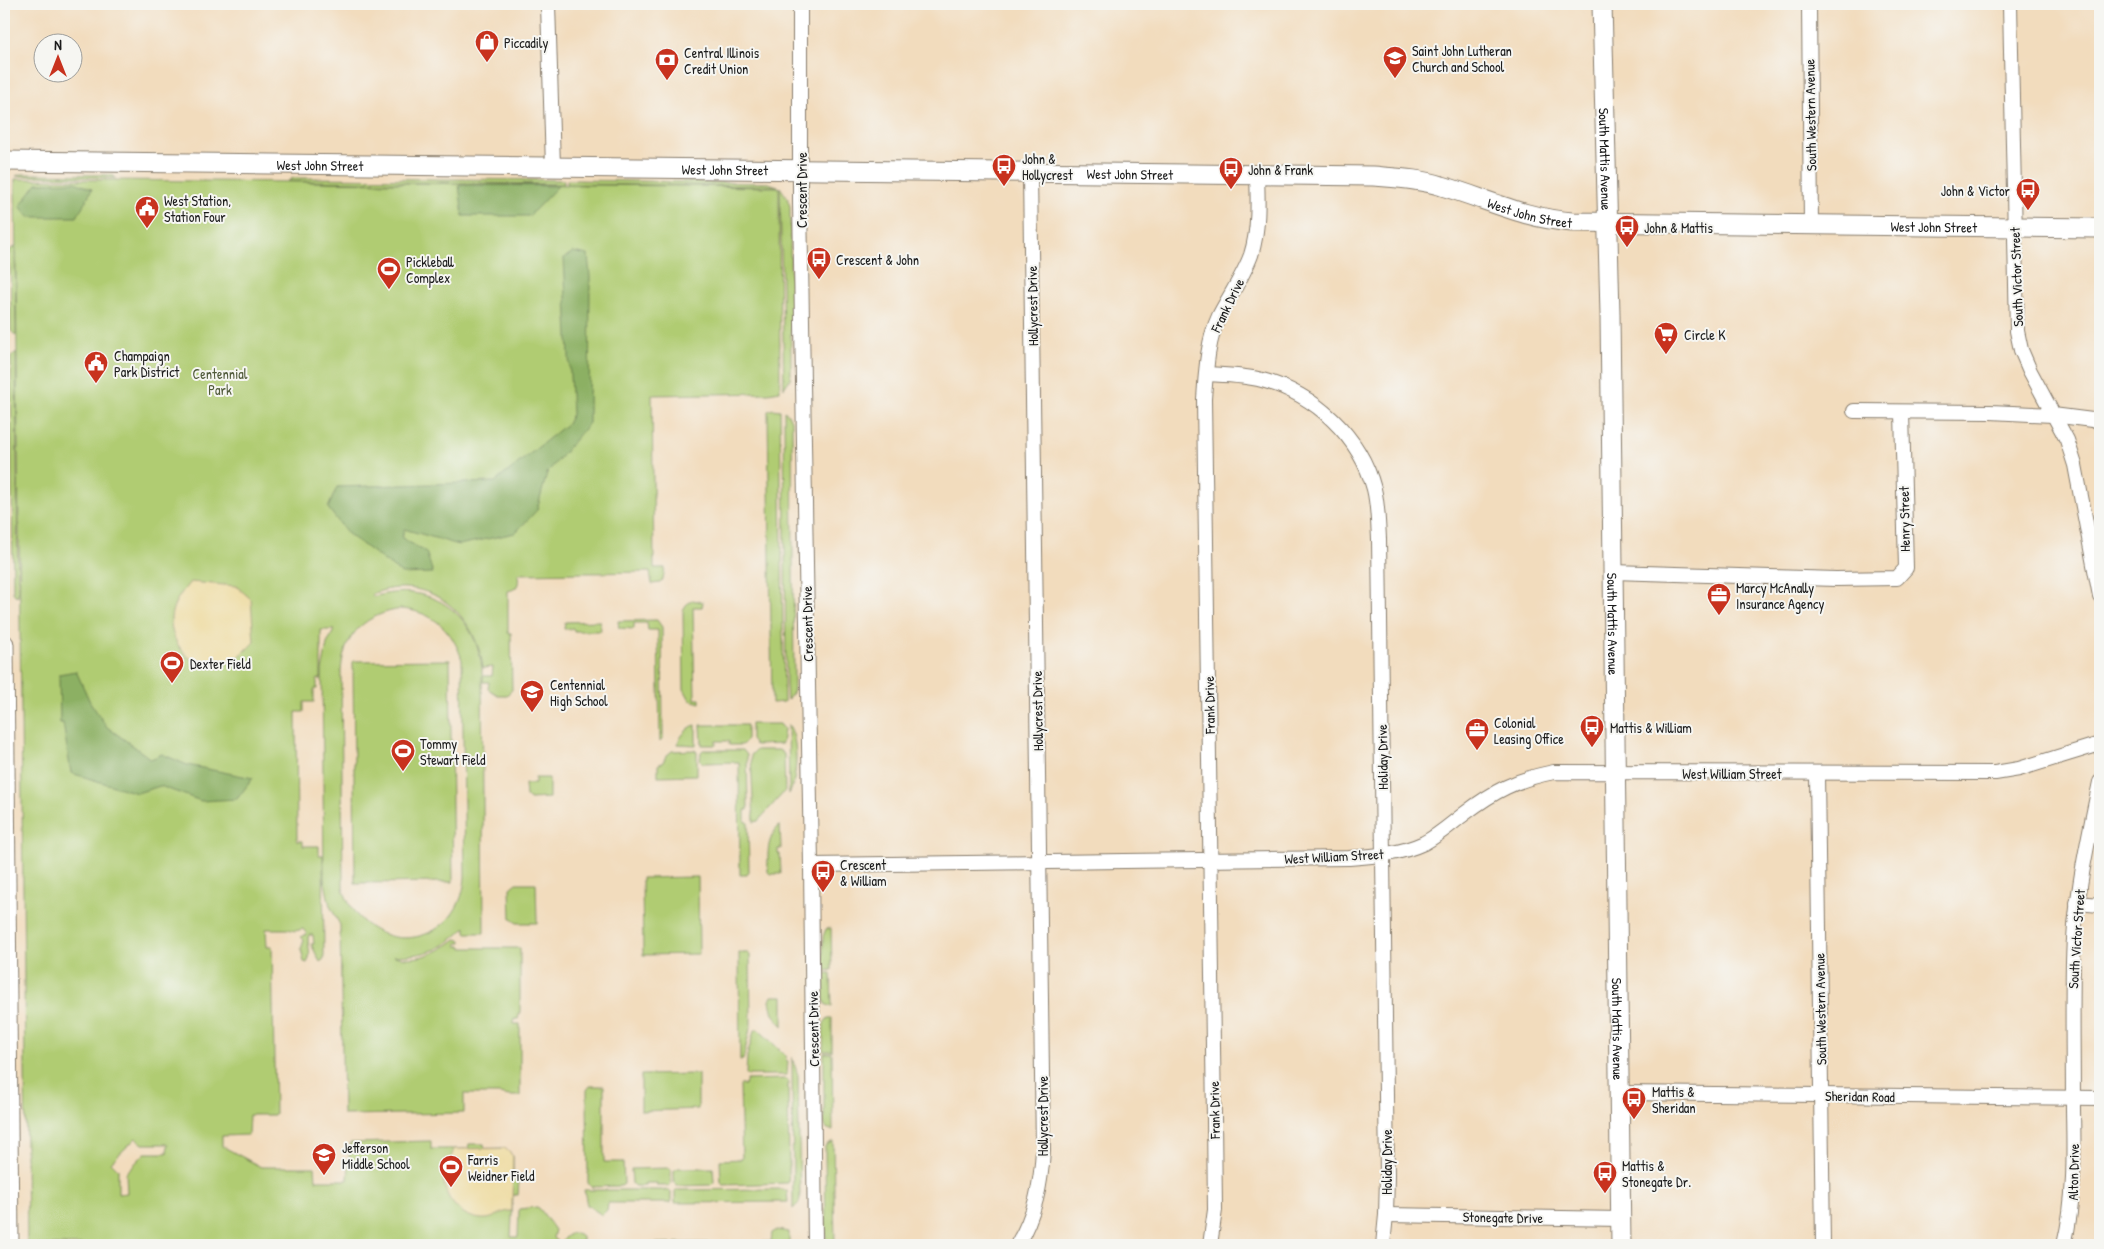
<svg xmlns="http://www.w3.org/2000/svg" width="2104" height="1249" font-family="'Patrick Hand',sans-serif">
  <rect width="100%" height="100%" fill="#f6f6f2"/>
  <filter id="ink" filterUnits="userSpaceOnUse"><feTurbulence type="fractalNoise" baseFrequency=".02" numOctaves="2"/><feDisplacementMap in="SourceGraphic" scale="10" xChannelSelector="R" yChannelSelector="G"/><feConvolveMatrix kernelMatrix="1 2 1 2 8 2 1 2 1" color-interpolation-filters="sRGB"/></filter>
  <filter id="wash" filterUnits="userSpaceOnUse"><feTurbulence type="fractalNoise" baseFrequency=".0096" numOctaves="4" result="noise"/><feDisplacementMap in="SourceGraphic" scale="20" xChannelSelector="R" yChannelSelector="G"/><feGaussianBlur stdDeviation="1.12" result="paint"/><feColorMatrix in="noise" values="0 0 0 0 0 0 0 0 0 0 0 0 0 0 0 0 0 1.4 0 .05"/><feComposite in="paint" operator="in"/></filter>
  <g filter="url(#wash)">
    <rect width="100%" height="100%" fill="#f2dcbd"/>
    <g fill="#b0cc72" stroke="#667447" fill-rule="evenodd">
      <polygon points="21,174 112,175 116,178 16,176"/>
      <polygon points="293,178 564,180 564,184 288,181"/>
      <path d="M15,179L779,187L780,391L768,393L652,395L654,568H665L663,580L660,583L652,584L650,572L518,574C519,583 519,589 508,591V633H511L512,690L507,695H498L488,689L489,682H483V676H492L493,667L483,668C476,613 428,572 372,594L373,597C429,580 476,612 482,669L484,933H466V927C442,951 426,955 394,956C417,962 438,953 456,939L461,940V943H457V946H461V948H520V1011L518,1019H514V1024H520V1096H509L499,1094H464V1113L343,1115L340,925L330,906L324,879L322,671L327,644L334,630H321V679H317V689H314V702H304V712H296L297,841H303V846H319V855H323L324,959L320,962L311,944H314L313,935H309L308,938C308,947 312,955 307,963L304,962L301,949L304,940L301,937L307,934L303,929L295,931L288,929H266L267,947H272L275,1115H249L248,1135L222,1136V1146L261,1167H315L316,1180H348L350,1143L431,1141V1149H468L469,1144H484L485,1149L505,1148L513,1156V1179L519,1180L518,1195H513L511,1237H518L519,1209L537,1207L540,1209L555,1230L553,1238L559,1243C566,1236 572,1229 582,1236V1245L671,1243V1245H27ZM402,609C433,612 453,630 462,660L465,877C460,952 364,960 343,888L341,671C344,633 366,614 402,609ZM136,1138L143,1144H168L167,1153H145L126,1173L127,1193L118,1194V1169L111,1162Z"/>
      <polygon points="567,180 768,183 778,186 567,184"/>
      <polygon points="780,187 788,199 790,207 791,374 790,379 784,388"/>
      <polygon points="15,247 16,336 11,331 10,250"/>
      <polygon points="16,352 18,596 15,595 13,592 11,357"/>
      <polygon points="773,409 780,410 784,702 772,703 768,411"/>
      <polygon points="784,411 788,414 792,423 794,688 793,693 787,700 786,684"/>
      <polygon points="692,600 703,602 702,607 693,607 695,699 700,699 700,703 690,700 684,689 683,610 686,605"/>
      <polygon points="657,620 662,627 663,739 660,742 658,630 648,630 647,623 634,623 634,629 619,628 618,621"/>
      <polygon points="600,621 601,631 574,631 574,629 564,629 565,622"/>
      <polygon points="450,660 453,882 355,883 353,661"/>
      <polygon points="751,724 780,724 784,729 782,744 755,745 751,740"/>
      <path d="M788,724C799,738 798,779 789,794Z"/>
      <path d="M696,725V745L678,744C679,737 689,726 696,725Z"/>
      <polygon points="701,725 747,725 747,740 742,745 729,745 729,741 716,741 716,745 702,745"/>
      <polygon points="695,750 697,752 697,775 658,776 658,765 663,762 666,756 672,751"/>
      <polygon points="703,750 743,750 747,755 748,810 745,810 745,822 748,822 749,872 747,875 740,875 739,762 703,763 700,760 701,752"/>
      <polygon points="756,750 779,750 784,754 785,791 758,821 754,822 751,755"/>
      <polygon points="535,778 549,778 549,798 530,799 526,796 525,784 535,784"/>
      <path d="M780,825L781,849H778V854H780L781,874H770L768,872C768,853 766,839 780,825Z"/>
      <polygon points="698,877 699,954 643,955 642,878"/>
      <polygon points="516,883 536,883 537,923 517,923 511,919 510,888"/>
      <polygon points="831,928 832,970 823,971 823,936 826,929"/>
      <polygon points="739,953 748,953 750,955 751,1024 743,1060 740,1060"/>
      <polygon points="823,973 831,973 832,1007 825,1004 824,1000"/>
      <polygon points="772,996 783,996 783,1026 773,1014 770,1001"/>
      <polygon points="828,1018 832,1018 832,1051 823,1051 824,1023"/>
      <polygon points="758,1029 787,1057 785,1059 788,1061 787,1075 746,1075 747,1056 754,1031"/>
      <polygon points="824,1053 832,1053 833,1131 826,1128 824,1123"/>
      <polygon points="792,1057 798,1075 800,1199 799,1203 793,1209"/>
      <polygon points="698,1074 698,1109 641,1111 641,1075"/>
      <polygon points="786,1079 788,1082 789,1169 788,1183 723,1185 721,1183 720,1160 742,1159 740,1085 745,1085 747,1080"/>
      <polygon points="590,1086 604,1086 604,1162 623,1162 624,1184 621,1186 591,1187 588,1183 587,1090"/>
      <polygon points="833,1141 835,1245 826,1245 825,1146"/>
      <polygon points="668,1168 671,1170 671,1183 669,1186 657,1186 657,1183 645,1183 645,1186 635,1186 632,1184 631,1169"/>
      <polygon points="677,1168 713,1168 714,1182 711,1185 677,1186 674,1183 674,1171"/>
      <polygon points="782,1189 787,1191 788,1202 675,1203 675,1192 677,1190"/>
      <polygon points="584,1190 669,1190 671,1192 671,1203 608,1203 607,1210 602,1215 587,1205"/>
      <polygon points="777,1230 789,1232 789,1245 675,1245 675,1243 771,1242 772,1233"/>
    </g>
    <g fill="#8cb064" stroke="#546640">
      <polygon points="75,182 92,189 77,217 29,217 20,206 37,183"/>
      <polygon points="459,185 558,186 529,216 463,216"/>
      <polygon points="573,252 588,255 590,277 589,423 547,473 537,510 515,533 459,545 404,529 402,538 426,552 433,573 402,574 347,533 328,508 337,487 495,482 567,424 572,414 564,258"/>
      <polygon points="76,671 90,702 107,727 151,759 162,754 187,765 253,778 237,799 201,801 160,786 137,793 71,773 63,723 60,723 59,674"/>
    </g>
    <g fill="#eeda9e" stroke="#857b5d">
      <path d="M190,582L236,586L251,599L254,642C246,650 238,659 227,663C196,677 165,642 172,612C175,600 183,591 190,582Z"/>
      <path d="M505,1148L513,1156L512,1211C503,1210 496,1218 487,1219C463,1221 441,1198 444,1174C446,1165 452,1157 454,1149Z"/>
    </g>
  </g>
  <g filter="url(#ink)">
    <g fill="none" stroke-linecap="round" stroke-linejoin="round">
      <defs>
        <g id="street">
          <polyline points="548,4 553,167"/>
          <polyline points="800,4 800,201 811,865 815,1245"/>
          <polyline points="1809,4 1811,226"/>
          <polyline points="2010,4 2017,331 2021,350 2030,371 2067,440 2075,465 2100,596"/>
          <path d="M1206,374C1225,375 1244,375 1262,380C1315,394 1360,436 1374,489C1378,505 1378,522 1379,539L1387,1175L1386,1215L1383,1245"/>
          <polyline points="1854,411 1990,412 2053,415 2100,421"/>
          <polyline points="1613,572 1836,579 1897,578 1906,568 1902,412"/>
          <polyline points="1817,773 1823,1245"/>
          <path d="M811,865L1349,858C1375,856 1400,854 1424,843C1439,835 1451,824 1464,814C1494,791 1517,779 1554,772L1995,773L2019,769L2100,744"/>
          <polyline points="2077,903 2100,905"/>
          <polyline points="1619,1093 2100,1098"/>
          <polyline points="1386,1215 1621,1219"/>
          <path d="M1017,1245C1035,1215 1041,1185 1043,1150L1030,173"/>
          <path d="M1210,1245L1215,1210L1214,1119L1204,399C1206,371 1207,342 1219,316C1229,296 1243,277 1251,255C1259,230 1258,201 1257,175"/>
          <path d="M2064,1245C2075,1200 2074,1156 2073,1110C2073,1060 2072,1011 2073,962C2074,901 2088,841 2100,782"/>
        </g>
        <g id="secondary">
          <path id="s1" d="M1602,4L1610,314L1621,1245"/>
          <path id="s2" d="M4,161L1373,176C1396,178 1420,179 1442,186C1487,199 1523,218 1572,222L2100,228"/>
          <polyline points="4,644 9,1245"/>
        </g>
      </defs>
      <use href="#street" stroke="#877c6c" stroke-width="16"/>
      <use href="#secondary" stroke="#877c6c" stroke-width="21"/>
      <use href="#street" stroke="#fff" stroke-width="14"/>
      <use href="#secondary" stroke="#fff" stroke-width="19"/>
    </g>
  </g>
  <defs>
    <symbol id="shop-pin" viewBox="-11 -11 22 30"><path d="M0 17L-7.5 6A9.5 9.5 0 1 1 7.5 6Z" fill="#c8321e" stroke="#f6f6f2"/><path d="M-5-2.5h2.3a2.7 3.5 0 0 1 5.4 0H5L5.5 6h-11ZM-1.5-2.5h3a1.5 2.3 0 0 0-3 0Z" fill="#fff"/></symbol>
    <symbol id="school-pin" viewBox="-11 -11 22 30"><path d="M0 17L-7.5 6A9.5 9.5 0 1 1 7.5 6Z" fill="#c8321e" stroke="#f6f6f2"/><path d="M0-5L7-2L0 1L-7-2ZM-4 1L0 2.5L4 1V4Q0 6-4 4Z" fill="#fff"/></symbol>
    <symbol id="bank-pin" viewBox="-11 -11 22 30"><path d="M0 17L-7.5 6A9.5 9.5 0 1 1 7.5 6Z" fill="#c8321e" stroke="#f6f6f2"/><path d="M-6-4H6V4H-6ZM0-2.3a2.3 2.3 0 1 0 0 4.6a2.3 2.3 0 1 0 0-4.6Z" fill="#fff"/></symbol>
    <symbol id="bus-pin" viewBox="-11 -11 22 30"><path d="M0 17L-7.5 6A9.5 9.5 0 1 1 7.5 6Z" fill="#c8321e" stroke="#f6f6f2"/><path d="M-5-6H5V4H4V6H2V4H-2V6H-4V4H-5ZM-3.5-4V0h7V-4ZM-3.5 1.2v1.5H-2V1.2ZM2 1.2v1.5H3.5V1.2Z" fill="#fff"/></symbol>
    <symbol id="civic-pin" viewBox="-11 -11 22 30"><path d="M0 17L-7.5 6A9.5 9.5 0 1 1 7.5 6Z" fill="#c8321e" stroke="#f6f6f2"/><path d="M-.6-6.5H3V-4.5H.6V-3L4-1V1h2V6H-6V1h2V-1L-.6-3ZM-1.2 2.5V6h2.4V2.5Z" fill="#fff"/></symbol>
    <symbol id="stadium-pin" viewBox="-11 -11 22 30"><path d="M0 17L-7.5 6A9.5 9.5 0 1 1 7.5 6Z" fill="#c8321e" stroke="#f6f6f2"/><path d="M0-5a6.5 5 0 1 0 0 10a6.5 5 0 1 0 0-10ZM-3.5-1.8h7v3.6h-7Z" fill="#fff"/></symbol>
    <symbol id="supermarket-pin" viewBox="-11 -11 22 30"><path d="M0 17L-7.5 6A9.5 9.5 0 1 1 7.5 6Z" fill="#c8321e" stroke="#f6f6f2"/><path d="M-6-5.5h2.5l.6 2H6L4.5 2H-2.5L-4.4-4H-6ZM-1.5 3.2a1.3 1.3 0 1 0 .1 0ZM3 3.2a1.3 1.3 0 1 0 .1 0Z" fill="#fff"/></symbol>
    <symbol id="office-pin" viewBox="-11 -11 22 30"><path d="M0 17L-7.5 6A9.5 9.5 0 1 1 7.5 6Z" fill="#c8321e" stroke="#f6f6f2"/><path d="M-6-3h4V-5.5h4V-3h4V5H-6ZM-1-4.5V-3h2v-1.5ZM-6 0V1H6V0Z" fill="#fff"/></symbol>
  </defs>
  <g fill-rule="evenodd">
    <use href="#shop-pin" x="473" y="28" width="28" height="38"/>
    <use href="#school-pin" x="1381" y="44" width="28" height="38"/>
    <use href="#bank-pin" x="653" y="46" width="28" height="38"/>
    <use href="#bus-pin" x="990" y="152" width="28" height="38"/>
    <use href="#bus-pin" x="1217" y="155" width="28" height="38"/>
    <use href="#bus-pin" x="2014" y="176" width="28" height="38"/>
    <use href="#civic-pin" x="133" y="194" width="28" height="38"/>
    <use href="#bus-pin" x="1613" y="213" width="28" height="38"/>
    <use href="#bus-pin" x="805" y="245" width="28" height="38"/>
    <use href="#stadium-pin" x="375" y="255" width="28" height="38"/>
    <use href="#supermarket-pin" x="1652" y="320" width="28" height="38"/>
    <use href="#civic-pin" x="82" y="349" width="28" height="38"/>
    <use href="#office-pin" x="1705" y="581" width="28" height="38"/>
    <use href="#stadium-pin" x="158" y="649" width="28" height="38"/>
    <use href="#school-pin" x="518" y="678" width="28" height="38"/>
    <use href="#bus-pin" x="1578" y="713" width="28" height="38"/>
    <use href="#office-pin" x="1463" y="716" width="28" height="38"/>
    <use href="#stadium-pin" x="389" y="737" width="28" height="38"/>
    <use href="#bus-pin" x="809" y="858" width="28" height="38"/>
    <use href="#bus-pin" x="1620" y="1085" width="28" height="38"/>
    <use href="#school-pin" x="310" y="1141" width="28" height="38"/>
    <use href="#stadium-pin" x="437" y="1153" width="28" height="38"/>
    <use href="#bus-pin" x="1591" y="1159" width="28" height="38"/>
  </g>
  <g text-anchor="middle" dominant-baseline="central" stroke-width="4" stroke-linejoin="round" paint-order="stroke">
    <g font-size="14" fill="#1c1c1c" stroke="#f6f6f2" text-anchor="start">
      <text x="504" y="42">Piccadily</text>
      <text x="1412" y="50">Saint John Lutheran<tspan x="1412" dy="16">Church and School</tspan></text>
      <text x="684" y="52">Central Illinois<tspan x="684" dy="16">Credit Union</tspan></text>
      <text x="1022" y="158">John &amp;<tspan x="1022" dy="16">Hollycrest</tspan></text>
      <text x="1248" y="169">John &amp; Frank</text>
      <text x="2010" y="190" text-anchor="end">John &amp; Victor</text>
      <text x="164" y="200">West Station,<tspan x="164" dy="16">Station Four</tspan></text>
      <text x="1644" y="227">John &amp; Mattis</text>
      <text x="836" y="259">Crescent &amp; John</text>
      <text x="406" y="261">Pickleball<tspan x="406" dy="16">Complex</tspan></text>
      <text x="1684" y="334">Circle K</text>
      <text x="114" y="355">Champaign<tspan x="114" dy="16">Park District</tspan></text>
      <text x="1736" y="587">Marcy McAnally<tspan x="1736" dy="16">Insurance Agency</tspan></text>
      <text x="190" y="663">Dexter Field</text>
      <text x="550" y="684">Centennial<tspan x="550" dy="16">High School</tspan></text>
      <text x="1494" y="722">Colonial<tspan x="1494" dy="16">Leasing Office</tspan></text>
      <text x="1610" y="727">Mattis &amp; William</text>
      <text x="420" y="743">Tommy<tspan x="420" dy="16">Stewart Field</tspan></text>
      <text x="840" y="864">Crescent<tspan x="840" dy="16">&amp; William</tspan></text>
      <text x="1652" y="1091">Mattis &amp;<tspan x="1652" dy="16">Sheridan</tspan></text>
      <text x="342" y="1147">Jefferson<tspan x="342" dy="16">Middle School</tspan></text>
      <text x="468" y="1159">Farris<tspan x="468" dy="16">Weidner Field</tspan></text>
      <text x="1622" y="1165">Mattis &amp;<tspan x="1622" dy="16">Stonegate Dr.</tspan></text>
    </g>
    <g font-size="14" fill="#1c1c1c" stroke="#f6f6f2">
      <text transform="translate(1810 115) rotate(-91)">South Western Avenue</text>
      <text stroke="none"><textPath href="#s1" startOffset="155">South Mattis Avenue</textPath></text>
      <text stroke="none"><textPath href="#s2" startOffset="316">West John Street</textPath></text>
      <text stroke="none"><textPath href="#s2" startOffset="721">West John Street</textPath></text>
      <text stroke="none"><textPath href="#s2" startOffset="1126">West John Street</textPath></text>
      <text transform="translate(801 190) rotate(-90)">Crescent Drive</text>
      <text stroke="none"><textPath href="#s2" startOffset="1531">West John Street</textPath></text>
      <text stroke="none"><textPath href="#s2" startOffset="1936">West John Street</textPath></text>
      <text transform="translate(2016 277) rotate(-92)">South Victor Street</text>
      <text transform="translate(1227 305) rotate(-64)">Frank Drive</text>
      <text transform="translate(1032 306) rotate(-91)">Hollycrest Drive</text>
      <text transform="translate(1904 519) rotate(-91)">Henry Street</text>
      <text transform="translate(807 624) rotate(-91)">Crescent Drive</text>
      <text stroke="none"><textPath href="#s1" startOffset="620">South Mattis Avenue</textPath></text>
      <text transform="translate(1209 705) rotate(-91)">Frank Drive</text>
      <text transform="translate(1037 711) rotate(-91)">Hollycrest Drive</text>
      <text transform="translate(1382 757) rotate(-91)">Holiday Drive</text>
      <text x="1732" y="773">West William Street</text>
      <text transform="translate(1334 856) rotate(-3)">West William Street</text>
      <text transform="translate(2076 939) rotate(-86)">South Victor Street</text>
      <text transform="translate(1820 1009) rotate(-91)">South Western Avenue</text>
      <text transform="translate(813 1029) rotate(-91)">Crescent Drive</text>
      <text stroke="none"><textPath href="#s1" startOffset="1025">South Mattis Avenue</textPath></text>
      <text transform="translate(1860 1096) rotate(1)">Sheridan Road</text>
      <text transform="translate(1214 1110) rotate(-91)">Frank Drive</text>
      <text transform="translate(1042 1116) rotate(-90)">Hollycrest Drive</text>
      <text transform="translate(1386 1162) rotate(-90)">Holiday Drive</text>
      <text transform="translate(2073 1172) rotate(-89)">Alton Drive</text>
      <text transform="translate(1503 1217) rotate(1)">Stonegate Drive</text>
    </g>
    <g font-size="14" fill="#505a3a" stroke="#f6f6f2">
      <text x="220" y="373">Centennial<tspan x="220" dy="16">Park</tspan></text>
    </g>
  </g>
  <rect width="2104" height="1249" fill="none" stroke="#f6f6f2" stroke-width="20"/>
  <g transform="translate(58 58)"><circle r="24" fill="#f6f6f2" stroke="#9f9f9c"/>
  <path d="M0-4L9 19L0 12L-9 19Z" fill="#c8321e"/>
  <text y="-8" font-size="14" font-weight="bold" text-anchor="middle" fill="#1c1c1c">N</text>
  </g>
</svg>
